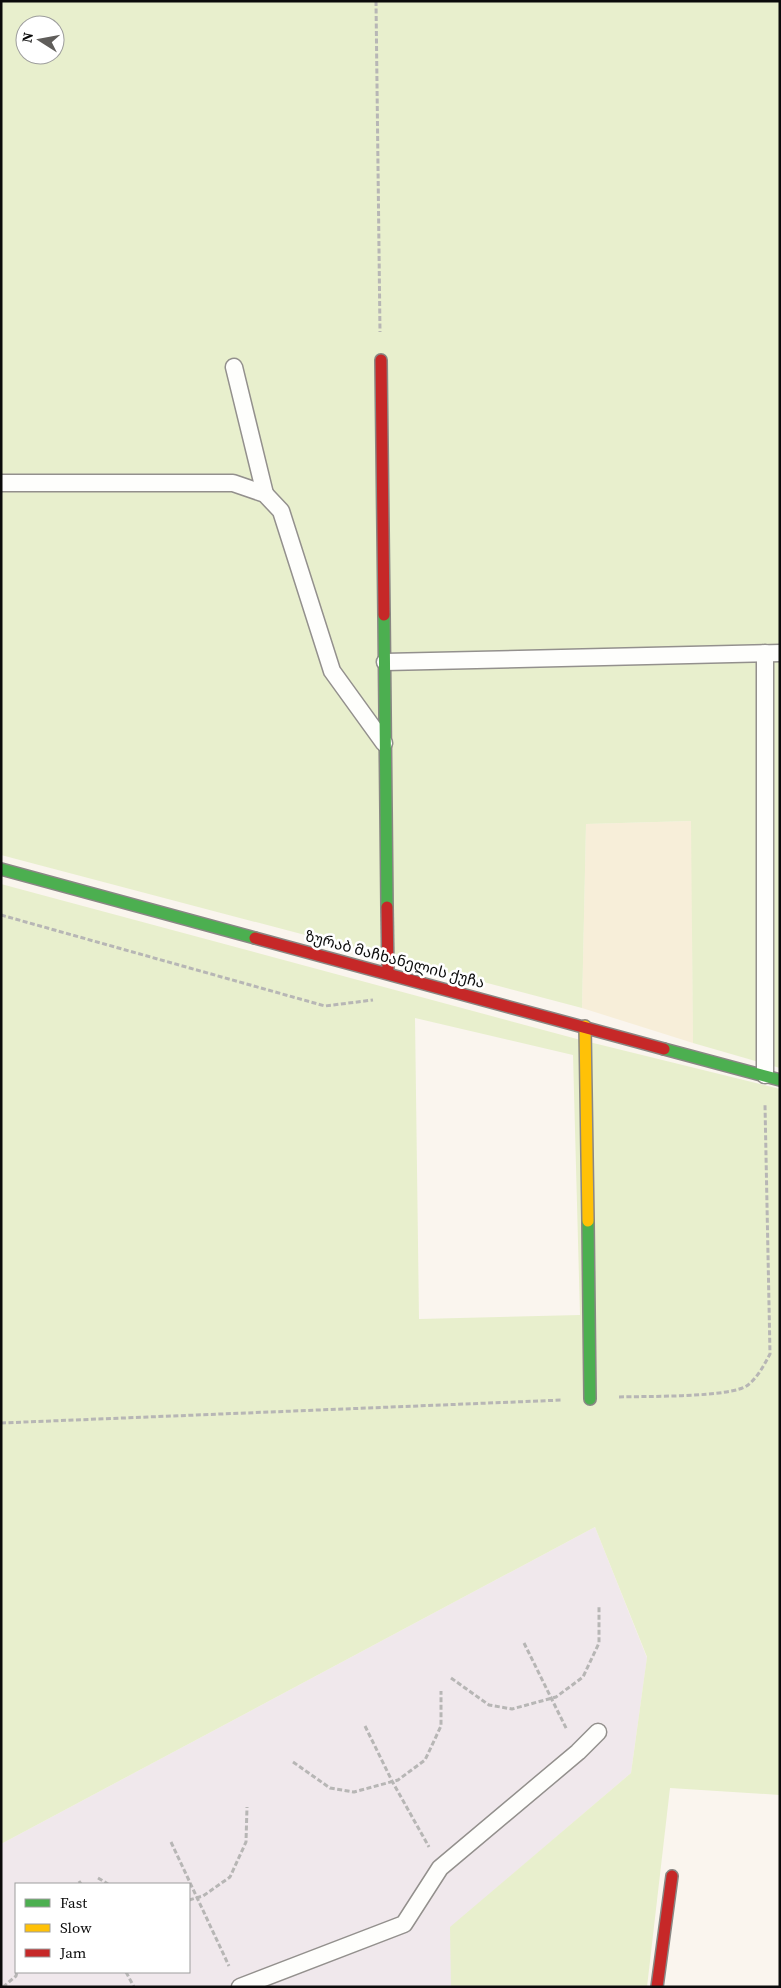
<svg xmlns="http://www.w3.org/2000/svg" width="781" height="1988" font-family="'Source Serif 4','Noto Sans Georgian',serif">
  <rect width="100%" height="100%" fill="#faf5ee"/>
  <path fill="#f0e8ec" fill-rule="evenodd" d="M595,1527L647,1658L631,1773L451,1927V1987H1V1844ZM16,1884H189V1972H16Z"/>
  <polygon fill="#f7eed9" points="692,821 693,1043 582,1008 586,824"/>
  <g fill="#e8efcd" fill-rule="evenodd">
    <path d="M1,1H780V1068L693,1043L691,821L586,824L582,1008L1,855ZM25,25H55V55H25Z"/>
    <path d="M1,884L577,1039L780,1089V1795L670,1788L647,1987H451L450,1927L631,1773L647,1657L595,1527L1,1844ZM415,1018L573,1055L580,1315L419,1319Z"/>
  </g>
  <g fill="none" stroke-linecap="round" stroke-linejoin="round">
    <defs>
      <g id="lane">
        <polyline points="234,367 265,494"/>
        <polyline points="1,483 233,483 265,494 281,511 332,671 384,743"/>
        <polyline points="765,653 765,1075"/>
        <polyline points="385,662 780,653"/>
        <polyline points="240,1987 404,1924 440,1868 578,1752 598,1732"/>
      </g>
      <g id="fast">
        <polyline points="384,615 387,907"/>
        <polyline points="1,869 255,938"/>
        <polyline points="664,1049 780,1080"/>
        <polyline points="588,1221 590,1399"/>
      </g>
      <polyline id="slow" points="585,1026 588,1221"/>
      <g id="jam">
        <polyline points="381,360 384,615"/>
        <polyline points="387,907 388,973"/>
        <polyline points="255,938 664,1049"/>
        <polyline points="657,1987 672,1876"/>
      </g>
    </defs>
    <use href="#lane" stroke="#93908d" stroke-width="19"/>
    <use href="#fast" stroke="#898784" stroke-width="14"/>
    <use href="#slow" stroke="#898784" stroke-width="14"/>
    <use href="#jam" stroke="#898784" stroke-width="14"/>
    <g stroke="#b7b6b5" stroke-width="3" stroke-dasharray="5 2.5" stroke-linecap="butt">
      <polyline points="376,1 380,332"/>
      <polyline points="1,915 325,1006 373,1000"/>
      <path d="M619,1397C643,1396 732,1398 748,1385C758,1377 764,1365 770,1354L765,1105"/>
      <polyline points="1,1423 563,1400"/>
      <polyline points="524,1643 567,1730"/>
      <polyline points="451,1678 489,1705 512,1709 556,1697 583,1677 599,1643 599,1607"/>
      <polyline points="365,1726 392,1781 429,1847"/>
      <polyline points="293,1762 330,1788 354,1792 398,1780 425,1760 441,1726 441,1691"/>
      <polyline points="171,1842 229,1966"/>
      <polyline points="98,1878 108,1884"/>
      <polyline points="79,1881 81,1884"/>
      <polyline points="189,1900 203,1896 230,1877 246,1842 247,1807"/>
      <polyline points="126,1972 134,1987"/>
      <polyline points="3,1987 16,1976 17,1972"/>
    </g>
    <use href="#lane" stroke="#fefefc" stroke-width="16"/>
    <use href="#fast" stroke="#4caf50" stroke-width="11"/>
    <use href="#slow" stroke="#ffc107" stroke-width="11"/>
    <use href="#jam" stroke="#c62828" stroke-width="11"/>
  </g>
  <g text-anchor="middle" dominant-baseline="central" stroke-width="5" stroke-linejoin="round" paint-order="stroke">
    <g font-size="15" fill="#0b0b0b" stroke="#fff">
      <text transform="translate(395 959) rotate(15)">ზურაბ მაჩხანელის ქუჩა</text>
    </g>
  </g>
  <rect width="781" height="1988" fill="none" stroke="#0b0b0b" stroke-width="5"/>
  <rect x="15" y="1883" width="175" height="90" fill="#ffffff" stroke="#9d9d9d"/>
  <rect x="25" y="1899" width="25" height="8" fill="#4caf50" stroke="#9d9d9d"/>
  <text x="60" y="1908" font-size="15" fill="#0b0b0b">Fast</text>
  <rect x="25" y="1924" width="25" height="8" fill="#ffc107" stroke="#9d9d9d"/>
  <text x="60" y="1933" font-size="15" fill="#0b0b0b">Slow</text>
  <rect x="25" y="1949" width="25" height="8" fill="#c62828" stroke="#9d9d9d"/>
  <text x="60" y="1958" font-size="15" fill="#0b0b0b">Jam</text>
  <g transform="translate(40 40) rotate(281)"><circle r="24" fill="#ffffff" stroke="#9d9d9d"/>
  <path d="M0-4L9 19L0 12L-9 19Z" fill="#5f5d5a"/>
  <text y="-8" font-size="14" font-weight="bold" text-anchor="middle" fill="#0b0b0b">N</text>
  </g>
</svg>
